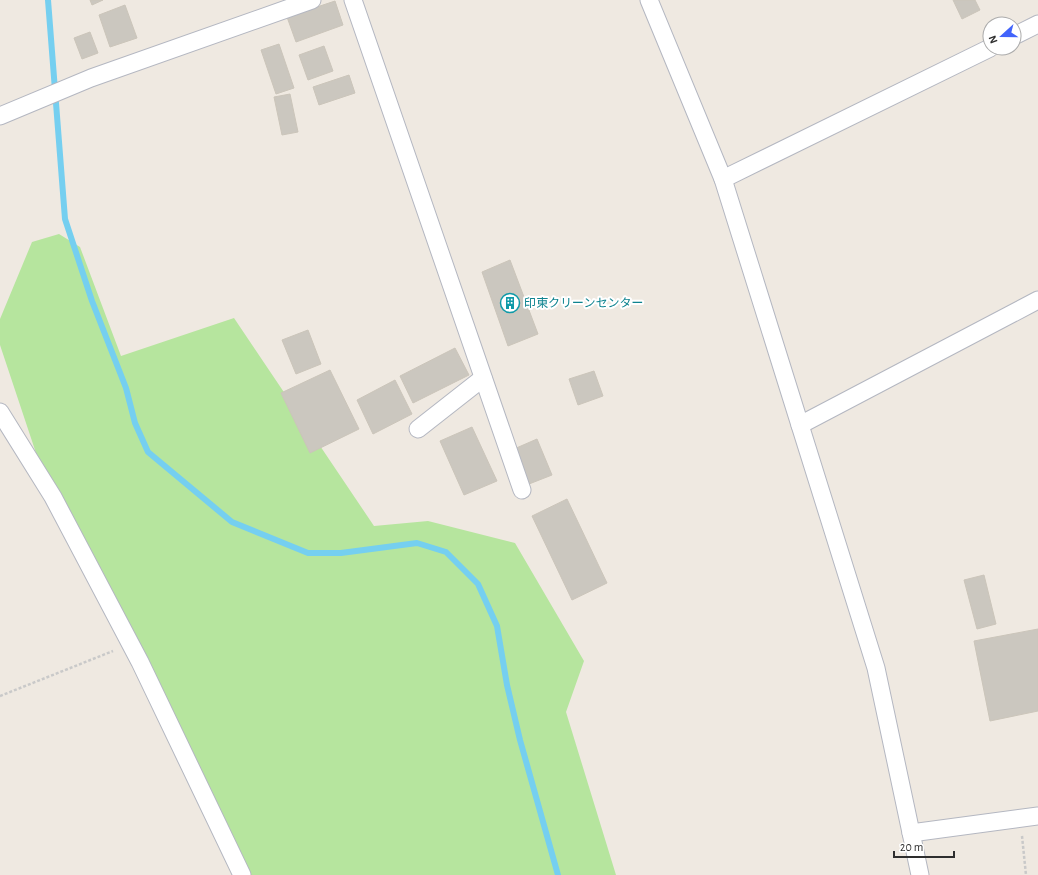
<svg xmlns="http://www.w3.org/2000/svg" width="1038" height="875" font-family="'Alegreya Sans','Noto Sans JP',sans-serif">
  <rect width="100%" height="100%" fill="#efe9e1"/>
  <polygon fill="#b6e59e" points="59,234 80,247 121,356 234,318 374,526 428,521 515,543 584,661 566,712 616,875 238,875 47,486 0,345 0,319 32,242"/>
  <g fill="none" stroke-linecap="round" stroke-linejoin="round">
    <polyline stroke="#75cff0" stroke-width="6" points="48,0 65,219 92,301 126,388 135,423 148,452 232,522 308,553 341,553 417,543 446,552 478,584 497,626 507,685 520,740 558,875"/>
  </g>
  <g fill="#cbc7bf" stroke="#cbc5ba">
    <polygon points="90,0 103,0 92,5"/>
    <polygon points="953,0 975,0 980,10 962,19"/>
    <polygon points="335,1 343,25 296,42 287,17"/>
    <polygon points="125,5 137,38 110,47 99,15"/>
    <polygon points="90,32 98,53 82,59 74,38"/>
    <polygon points="279,44 294,88 276,94 261,50"/>
    <polygon points="324,46 333,71 308,80 299,55"/>
    <polygon points="349,75 355,93 319,105 313,87"/>
    <polygon points="290,94 298,132 282,135 274,97"/>
    <polygon points="510,260 538,334 508,346 482,272"/>
    <polygon points="308,330 321,364 296,374 282,340"/>
    <polygon points="455,348 469,375 413,403 400,376"/>
    <polygon points="330,370 359,429 310,453 281,393"/>
    <polygon points="594,371 603,396 578,405 569,379"/>
    <polygon points="395,380 412,414 373,434 357,400"/>
    <polygon points="472,427 497,481 464,495 440,441"/>
    <polygon points="537,439 552,475 529,484 514,449"/>
    <polygon points="567,499 607,583 572,600 532,516"/>
    <polygon points="984,575 996,624 977,629 964,580"/>
    <polygon points="1038,629 1038,711 990,721 974,641"/>
  </g>
  <g fill="none" stroke-linecap="round" stroke-linejoin="round">
    <defs>
      <g id="minor">
        <polyline points="353,0 522,490"/>
        <polyline points="649,0 723,179 876,668 920,875"/>
        <polyline points="1014,36 1038,24"/>
        <polyline points="0,116 91,78 312,0"/>
        <polyline points="723,179 990,48"/>
        <polyline points="0,412 53,497 140,662 242,875"/>
        <polyline points="800,425 1038,300"/>
        <polyline points="418,429 483,378"/>
        <polyline points="911,833 1038,816"/>
      </g>
    </defs>
    <use href="#minor" stroke="#b4b7c1" stroke-width="19"/>
    <g stroke="#c9c9c9" stroke-width="2.5" stroke-dasharray="3 2" stroke-linecap="butt">
      <polyline points="0,696 113,651"/>
      <polyline points="1022,836 1026,875"/>
    </g>
    <use href="#minor" stroke="#fff" stroke-width="17"/>
  </g>
  <defs>
    <symbol id="building-ring" viewBox="-11 -11 22 22"><circle r="9.5" fill="#fff" stroke="#0f9aa8" stroke-width="1.5"/><path d="M-4-6H4V6H1V3H-1V6H-4ZM-2.5-4.3h1.7v1.8h-1.7ZM.8-4.3h1.7v1.8H.8ZM-2.5-1h1.7V.8h-1.7ZM.8-1h1.7V.8H.8Z" fill="#0f9aa8"/></symbol>
  </defs>
  <g fill-rule="evenodd">
    <use href="#building-ring" x="499" y="292" width="22" height="22"/>
  </g>
  <g text-anchor="middle" dominant-baseline="central" stroke-width="4" stroke-linejoin="round" paint-order="stroke">
    <g font-size="12" fill="#0d838f" stroke="#fff" text-anchor="start">
      <text x="524" y="303">印東クリーンセンター</text>
    </g>
  </g>
  <g transform="translate(1002 36) rotate(249)"><circle r="19" fill="#ffffff" stroke="#ababab"/>
  <path d="M0-3L7 15L0 10L-7 15Z" fill="#4264fb"/>
  <text y="-6" font-size="11" font-weight="bold" text-anchor="middle" fill="#2e2e2e">N</text>
  </g>
  <path d="M894 851v6h60v-6" fill="none" stroke="#2e2e2e" stroke-width="2"/>
  <text x="900" y="851" font-size="12" fill="#2e2e2e" stroke="#ffffff" stroke-width="3" paint-order="stroke">20 m</text>
</svg>
